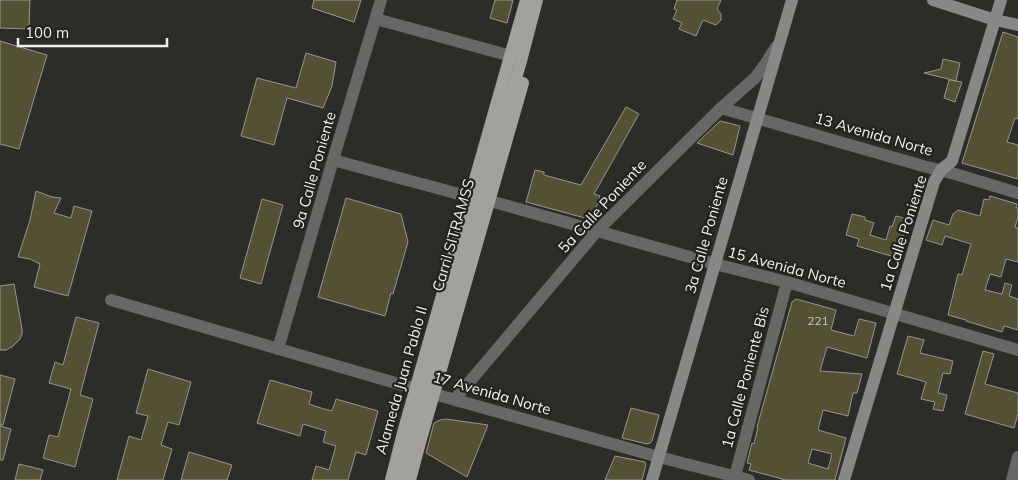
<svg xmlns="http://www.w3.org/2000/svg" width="1018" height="480" font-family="Mulish,sans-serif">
  <rect width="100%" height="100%" fill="#2c2c29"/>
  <g fill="#545033" stroke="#969692" fill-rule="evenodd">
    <polygon points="0,0 30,0 29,29 0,28"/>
    <polygon points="314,0 361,0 354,22 312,8"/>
    <polygon points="495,0 513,0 507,23 490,18"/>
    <polygon points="677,0 721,0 717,9 721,14 721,20 716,25 703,20 696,36 679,29 682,23 673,19 677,10 674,9"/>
    <polygon points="1003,32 1018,37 1018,119 1015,118 1007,142 1018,145 1018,179 962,163"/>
    <polygon points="0,41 47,55 19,149 0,144"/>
    <polygon points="306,53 336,62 332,86 323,108 287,98 274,145 241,136 257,78 296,88"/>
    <polygon points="943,59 960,63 956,81 924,73 941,69"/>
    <polygon points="949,80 962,82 955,102 944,98"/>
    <polygon points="626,107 639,114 594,194 600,196 594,215 586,213 585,218 526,202 535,170 544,172 544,175 581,185"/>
    <polygon points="720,121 740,126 733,155 697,143"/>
    <polygon points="36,191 52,197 61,198 54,213 71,218 74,206 92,211 68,296 34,287 40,264 30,259 18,257 30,220"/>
    <polygon points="990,196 1017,204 1016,208 1018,208 1018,217 1015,227 1018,228 1018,262 1006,259 1001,277 990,274 985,290 1002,294 1005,283 1012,285 1009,296 1018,299 1018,330 1004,326 1002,332 966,321 966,320 948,315 958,274 962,275 971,244 945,236 942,245 926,240 933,220 949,225 953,214 958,210 980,216 984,199 989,200"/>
    <polygon points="346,198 401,214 408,242 393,294 391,293 385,316 318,297"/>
    <polygon points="262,199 283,205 261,284 240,278"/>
    <polygon points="852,214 865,217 865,220 874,223 870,235 886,240 890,226 892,227 896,216 908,219 898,258 857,246 859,239 846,235"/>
    <polygon points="14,284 22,329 22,334 20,339 12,347 6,350 0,350 0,286"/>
    <path d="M796,299L836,310L831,330L854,336L859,319L876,323L867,358L827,347L820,371L862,374L857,393H853L848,416L823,410L818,430L846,438L835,480H786L749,470L751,464L747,463L752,443L754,444L758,427H757L792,302ZM812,449L832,454L828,469L808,463Z"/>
    <polygon points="76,317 99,323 80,395 93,399 75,467 43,458 49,435 58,437 71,389 49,383 55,362 63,365"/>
    <polygon points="908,336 924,340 920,353 953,361 950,374 943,373 938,393 947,395 943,411 933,409 935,402 921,399 926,382 897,374"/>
    <polygon points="983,351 994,354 985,384 1018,393 1018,414 1014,428 965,414"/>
    <polygon points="148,369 191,382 179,425 168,422 161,445 172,449 163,480 117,480 129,436 141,440 148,416 136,413"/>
    <polygon points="0,375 15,379 3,425 0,425"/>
    <polygon points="270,380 312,392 309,404 324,409 332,411 336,399 378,411 366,455 356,452 348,480 312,480 316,466 329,470 336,446 323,442 326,431 303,424 300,436 257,423"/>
    <polygon points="631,408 659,415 652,441 650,443 647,444 622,438"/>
    <polygon points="446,419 488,425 467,477 426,453 434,423 440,420"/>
    <polygon points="0,426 11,429 3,460 0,460"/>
    <polygon points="189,452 232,465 227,480 181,480"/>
    <polygon points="615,456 645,462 646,465 642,480 605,480"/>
    <polygon points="19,464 43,470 40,480 15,480"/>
  </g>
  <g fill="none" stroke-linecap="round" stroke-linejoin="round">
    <g stroke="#676765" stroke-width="12">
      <polyline points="376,19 511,56"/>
      <polyline points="721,108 923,166 955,174 1018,193"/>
      <polyline points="333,160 470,197"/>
      <polyline points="490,201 715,264 787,282 1018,350"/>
      <polyline points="111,300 416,389 659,457 749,480"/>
      <polyline points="278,349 333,160 381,0"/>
      <polyline points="455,399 597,231 721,108 755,78 766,63 776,47"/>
      <polyline points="734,480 787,282"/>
      <polyline points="1012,480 1018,457"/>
    </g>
    <g stroke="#888886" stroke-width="12">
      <polyline points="933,0 995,20 1018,25"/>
      <polyline points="652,480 792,0"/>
      <polyline points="844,480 934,182 941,170 952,161 1001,0"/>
    </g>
    <g stroke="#a2a19e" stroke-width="12">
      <polyline points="391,480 404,429 526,0"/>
      <polyline points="401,480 425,391 521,61 537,0"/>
      <polyline points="410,480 421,439 523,83"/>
    </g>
  </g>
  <g text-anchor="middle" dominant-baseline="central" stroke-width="4.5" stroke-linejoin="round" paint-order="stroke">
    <g font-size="12" fill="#cac9c0">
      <text x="818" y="320">221</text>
    </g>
    <g font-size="15" fill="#f1f1ef" stroke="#22221f">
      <text transform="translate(874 134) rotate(16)">13 Avenida Norte</text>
      <text transform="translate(314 170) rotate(-74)">9a Calle Poniente</text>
      <text transform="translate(602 206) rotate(-47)">5a Calle Poniente</text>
      <text transform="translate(903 233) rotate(-72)">1a Calle Poniente</text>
      <text transform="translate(453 235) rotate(-74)">Carril SITRAMSS</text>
      <text transform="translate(706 235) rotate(-74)">3a Calle Poniente</text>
      <text transform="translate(787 267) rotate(15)">15 Avenida Norte</text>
      <text transform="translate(745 377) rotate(-75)">1a Calle Poniente Bis</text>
      <text transform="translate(401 380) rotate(-74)">Alameda Juan Pablo II</text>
      <text transform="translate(492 393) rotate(16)">17 Avenida Norte</text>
    </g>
  </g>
  <path d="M18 38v8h149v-8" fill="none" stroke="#f1f1ef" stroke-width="2.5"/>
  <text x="25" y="38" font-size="15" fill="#f1f1ef" stroke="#22221f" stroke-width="4" paint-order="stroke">100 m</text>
</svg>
